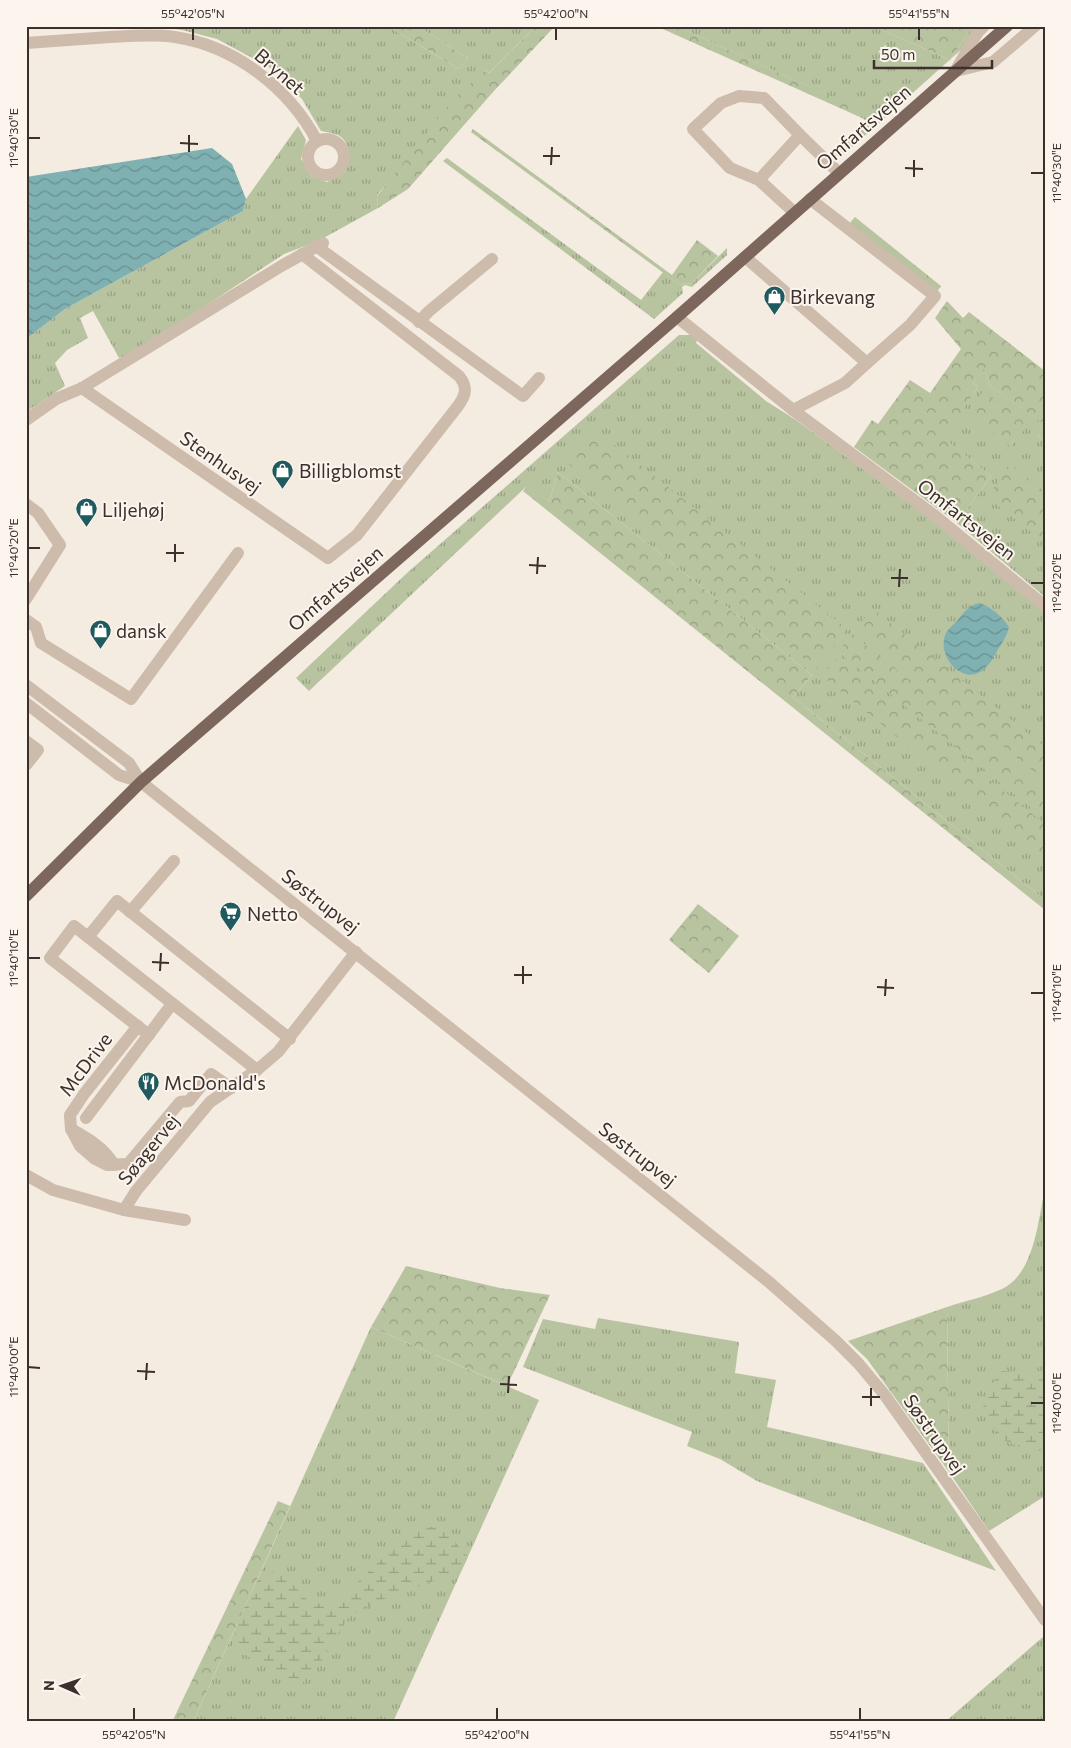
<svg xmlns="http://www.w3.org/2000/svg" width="1071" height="1748" font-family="Commissioner,sans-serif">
  <defs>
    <pattern id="grass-tufts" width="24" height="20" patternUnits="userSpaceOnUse" patternTransform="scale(1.25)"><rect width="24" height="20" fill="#b8c4a0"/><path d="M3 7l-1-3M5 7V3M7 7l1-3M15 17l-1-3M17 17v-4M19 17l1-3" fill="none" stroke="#97a083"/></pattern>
    <pattern id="forest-crowns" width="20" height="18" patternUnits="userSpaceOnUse" patternTransform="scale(1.25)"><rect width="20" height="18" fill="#b8c4a0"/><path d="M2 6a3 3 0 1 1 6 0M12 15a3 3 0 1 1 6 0" fill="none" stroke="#97a083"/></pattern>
    <pattern id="wetland-marsh" width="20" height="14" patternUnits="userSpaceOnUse" patternTransform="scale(1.25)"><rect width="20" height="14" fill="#b8c4a0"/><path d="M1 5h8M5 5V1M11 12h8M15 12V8" fill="none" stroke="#97a083"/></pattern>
    <pattern id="water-waves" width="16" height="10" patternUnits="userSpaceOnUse" patternTransform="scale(1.25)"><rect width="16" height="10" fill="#7fb0b2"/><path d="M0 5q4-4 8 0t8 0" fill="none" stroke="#699091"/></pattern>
  </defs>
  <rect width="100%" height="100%" fill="#f4ebe1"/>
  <g fill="url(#grass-tufts)">
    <path d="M156,26H388L459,69L468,58L417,26H536L489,73L486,70L377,195L378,208L318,241L284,254L134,353L119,358L93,311L80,318L88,338L67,350L55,363L65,386L26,412V339L65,309L243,211L246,199L298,126L306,140L301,159L311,176L327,182L345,172C349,160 352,143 338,135C333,133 326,132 321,131L302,99L269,67L217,39L182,30Z"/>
    <polygon points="676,26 873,26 950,60 973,26 980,26 963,48 841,157 831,156 869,122 860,117 853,107"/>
    <polygon points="447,158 641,300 663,272 680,285 685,283 691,284 727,248 727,255 692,287 685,285 682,287 683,293 654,319 443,161"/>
    <polygon points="679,335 691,335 698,338 696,343 766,401 796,420 935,522 1045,611 1045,900 793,697 812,675 558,472 549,502 528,485 309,691 296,678 407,573"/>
    <polygon points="984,368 990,386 1045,424 1038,436 1045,442 1045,597 957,523 991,476 943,438 978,387 973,383"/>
    <path d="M1045,1188V1496L989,1531L949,1472L947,1307C965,1301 985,1297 1002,1289C1035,1273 1038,1220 1045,1188Z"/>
    <polygon points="598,1318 739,1342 735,1373 776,1380 767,1427 923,1463 996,1571 757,1481 720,1459 687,1446 692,1432 523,1367 543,1319 595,1329"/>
    <polygon points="371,1327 539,1400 393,1722 193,1722"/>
    <polygon points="1044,1636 1045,1722 945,1722"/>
  </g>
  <g fill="url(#forest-crowns)">
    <polygon points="388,26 417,26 468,58 459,69"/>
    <polygon points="536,26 555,26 493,92 408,189 378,208 377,196 456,96 486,70 489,73"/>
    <polygon points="656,26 676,26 854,107 860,117"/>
    <polygon points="873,26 973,26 950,60"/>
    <polygon points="473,129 672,275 697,240 718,256 691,284 685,283 680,285 471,132"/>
    <polygon points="855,217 941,286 936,293 849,224"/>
    <polygon points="947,301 963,318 969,312 1045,371 1045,442 1038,436 1044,424 990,386 984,369 973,383 978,387 944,438 991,476 957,523 854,447 872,420 878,424 910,380 930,393 961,349 935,318"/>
    <polygon points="983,391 1029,423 1011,447 967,413"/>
    <polygon points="596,430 847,629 816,669 565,461"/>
    <polygon points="1011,465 1045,492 1045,543 987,497"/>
    <polygon points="558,472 812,675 793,697 1045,900 1045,910 523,491 528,484 549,502"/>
    <polygon points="872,608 1045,747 1045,780 856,630"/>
    <polygon points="852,634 1045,789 1045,819 838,652"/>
    <polygon points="836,658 1045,824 1045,857 822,676"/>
    <polygon points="698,904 739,936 709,973 669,940"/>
    <polygon points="406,1266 500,1288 550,1295 507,1386 371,1327"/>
    <polygon points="947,1307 949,1472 867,1359 848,1341"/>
    <polygon points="278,1501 290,1506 193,1722 172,1722"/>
  </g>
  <g fill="url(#wetland-marsh)">
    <polygon points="1045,1369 1045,1446 1037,1454 1001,1439 982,1410 998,1371 1037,1373"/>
    <polygon points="441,1526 468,1557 461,1571 376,1602 350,1615 320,1663 300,1686 232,1647 238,1621 260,1575 281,1571 312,1605 340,1599 413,1529"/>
  </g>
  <g fill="url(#water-waves)">
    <polygon points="212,148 232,164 246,199 243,211 65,309 26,339 26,177"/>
    <path d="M980,603C992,608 1002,616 1009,627C1007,636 1002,643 997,651C994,656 991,663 986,667C965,690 935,656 946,633C948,629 953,625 956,622C964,613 968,605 980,603Z"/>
  </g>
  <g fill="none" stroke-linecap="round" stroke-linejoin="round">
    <g stroke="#cdbbac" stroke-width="12">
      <path d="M26,43C54,41 82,39 110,37C131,36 153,34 175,37C235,46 289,88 317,141"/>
      <polyline points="957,68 978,32 984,26"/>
      <polyline points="956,71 993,62 1035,26"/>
      <circle cx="326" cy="157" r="18"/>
      <polyline points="759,180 800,135"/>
      <polyline points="810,199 935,296 910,325 867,363"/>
      <polyline points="795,213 759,180 730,168 693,129 721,103 739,96 764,98 800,135 839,173"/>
      <polyline points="316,246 523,396 539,378"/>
      <polyline points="745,257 867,363 845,383 793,410"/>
      <polyline points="677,317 793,410 934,515 1045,606"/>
      <polyline points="419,322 428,312 492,259"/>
      <path d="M82,388L328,558L357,535L458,406C466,395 468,387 459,376L302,254"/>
      <polyline points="26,420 56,399 82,388 283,265 323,243"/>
      <polyline points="26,504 38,513 60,545 26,599"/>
      <polyline points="26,620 36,627 41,643 131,699 238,553"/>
      <polyline points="26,685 129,763 141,782 769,1282 836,1341 858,1363 884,1394 1045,1620"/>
      <polyline points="26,703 119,775 141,782"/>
      <polyline points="26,741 38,750 26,765"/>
      <polyline points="130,912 174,861"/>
      <polyline points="88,937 117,901 290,1039"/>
      <polyline points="138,1026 84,1094 70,1115 71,1129 80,1146 95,1159 107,1165 128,1164 180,1102 189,1101 211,1074 231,1088"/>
      <polyline points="149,1035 50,958 74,926 257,1070"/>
      <polyline points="86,1118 172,1004"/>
      <path d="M71,1129C87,1138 105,1148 114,1165"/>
      <polyline points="26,1175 53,1190 124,1210 136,1191 210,1102 257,1070 278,1052 356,952"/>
      <polyline points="124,1210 185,1220"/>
    </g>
    <polyline stroke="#7d675c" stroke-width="12" points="26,896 141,782 677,317 1007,26"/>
  </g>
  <path fill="none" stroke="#3b302b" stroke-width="2" d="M193,40V28M556,40V28M919,40V28M28,138H40M180,143L198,144M189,152V135M543,156H560M551,165L552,147M905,168L923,169M1031,173H1044M914,177V160M28,548H40M166,553H184M175,562V544M529,565L546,566M537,574L538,557M891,578H908M1031,583H1044M899,587L900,569M28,958H40M152,962L169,963M160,971L161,953M514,975H532M523,984V966M877,987L894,988M1031,993H1044M885,996L886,979M28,1367L40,1368M137,1371L155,1372M146,1380L147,1363M500,1384L517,1385M508,1393L509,1376M862,1397H880M1031,1403H1044M871,1406V1388M134,1720V1708M497,1720V1708M860,1720V1708"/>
  <defs>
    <symbol id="shop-pin" viewBox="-11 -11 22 30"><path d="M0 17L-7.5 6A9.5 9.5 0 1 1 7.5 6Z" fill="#1f5a5e" stroke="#fbf5ee"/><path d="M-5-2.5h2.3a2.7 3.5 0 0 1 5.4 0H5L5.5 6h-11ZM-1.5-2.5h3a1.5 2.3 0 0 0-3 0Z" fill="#fff"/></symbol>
    <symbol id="supermarket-pin" viewBox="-11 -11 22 30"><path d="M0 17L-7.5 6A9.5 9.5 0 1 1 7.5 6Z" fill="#1f5a5e" stroke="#fbf5ee"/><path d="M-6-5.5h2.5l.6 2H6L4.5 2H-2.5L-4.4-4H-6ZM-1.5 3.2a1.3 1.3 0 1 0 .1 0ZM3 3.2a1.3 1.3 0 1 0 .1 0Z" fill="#fff"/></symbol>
    <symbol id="restaurant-pin" viewBox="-11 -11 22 30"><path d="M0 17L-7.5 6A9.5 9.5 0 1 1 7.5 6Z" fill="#1f5a5e" stroke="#fbf5ee"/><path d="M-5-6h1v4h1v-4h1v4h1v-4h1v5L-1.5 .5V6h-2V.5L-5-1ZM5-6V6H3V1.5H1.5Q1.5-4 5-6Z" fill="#fff"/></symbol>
  </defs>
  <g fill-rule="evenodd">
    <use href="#shop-pin" x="762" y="284" width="25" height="34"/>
    <use href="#shop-pin" x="270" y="458" width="25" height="34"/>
    <use href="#shop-pin" x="74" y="496" width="25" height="34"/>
    <use href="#shop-pin" x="88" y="618" width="25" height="34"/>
    <use href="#supermarket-pin" x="218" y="900" width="25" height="34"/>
    <use href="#restaurant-pin" x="136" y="1070" width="25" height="34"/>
  </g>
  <g text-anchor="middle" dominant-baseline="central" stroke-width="4" stroke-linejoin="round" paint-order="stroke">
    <g font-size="19" fill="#3b302b" stroke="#fbf5ee">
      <text transform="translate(280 71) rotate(41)">Brynet</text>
      <text transform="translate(863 127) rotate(-41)">Omfartsvejen</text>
      <text transform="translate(221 462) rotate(35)">Stenhusvej</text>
      <text transform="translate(967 519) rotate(38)">Omfartsvejen</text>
      <text transform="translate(335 588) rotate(-41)">Omfartsvejen</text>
      <text transform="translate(321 901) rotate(38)">Søstrupvej</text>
      <text transform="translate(85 1064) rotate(-53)">McDrive</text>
      <text transform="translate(148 1149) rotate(-51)">Søagervej</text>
      <text transform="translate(638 1154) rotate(38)">Søstrupvej</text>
      <text transform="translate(935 1434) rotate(55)">Søstrupvej</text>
    </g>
    <g font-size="19" fill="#3b302b" stroke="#fbf5ee" text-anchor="start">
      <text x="790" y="296">Birkevang</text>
      <text x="299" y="470">Billigblomst</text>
      <text x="102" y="509">Liljehøj</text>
      <text x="116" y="630">dansk</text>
      <text x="247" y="913">Netto</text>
      <text x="164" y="1082">McDonald's</text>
    </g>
  </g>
  <rect width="1071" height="1748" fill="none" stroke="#fbf5ee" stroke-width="55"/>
  <g transform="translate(62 1686) rotate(272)" stroke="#fbf5ee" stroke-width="4" paint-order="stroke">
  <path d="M0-4L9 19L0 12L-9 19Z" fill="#3b302b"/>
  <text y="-8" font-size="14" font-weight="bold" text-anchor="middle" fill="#3b302b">N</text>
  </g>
  <path d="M874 60v8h118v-8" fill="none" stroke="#3b302b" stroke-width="2.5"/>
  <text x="881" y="60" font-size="15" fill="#3b302b" stroke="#fbf5ee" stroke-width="4" paint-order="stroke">50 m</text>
  <rect x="28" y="28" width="1016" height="1692" fill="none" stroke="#3b302b" stroke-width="2"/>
  <g font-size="12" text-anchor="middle" fill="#3b302b">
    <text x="193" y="18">55°42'05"N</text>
    <text x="556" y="18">55°42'00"N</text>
    <text x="919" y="18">55°41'55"N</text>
    <text transform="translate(14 138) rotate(-90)" y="4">11°40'30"E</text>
    <text transform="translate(1057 173) rotate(-90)" y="4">11°40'30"E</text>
    <text transform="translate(14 548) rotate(-90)" y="4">11°40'20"E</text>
    <text transform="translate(1057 583) rotate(-90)" y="4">11°40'20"E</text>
    <text transform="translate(14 958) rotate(-90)" y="4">11°40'10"E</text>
    <text transform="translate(1057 993) rotate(-90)" y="4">11°40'10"E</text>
    <text transform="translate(14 1367) rotate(-90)" y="4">11°40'00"E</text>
    <text transform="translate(1057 1403) rotate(-90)" y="4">11°40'00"E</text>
    <text x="134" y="1739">55°42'05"N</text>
    <text x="497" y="1739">55°42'00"N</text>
    <text x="860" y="1739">55°41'55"N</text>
  </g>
</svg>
